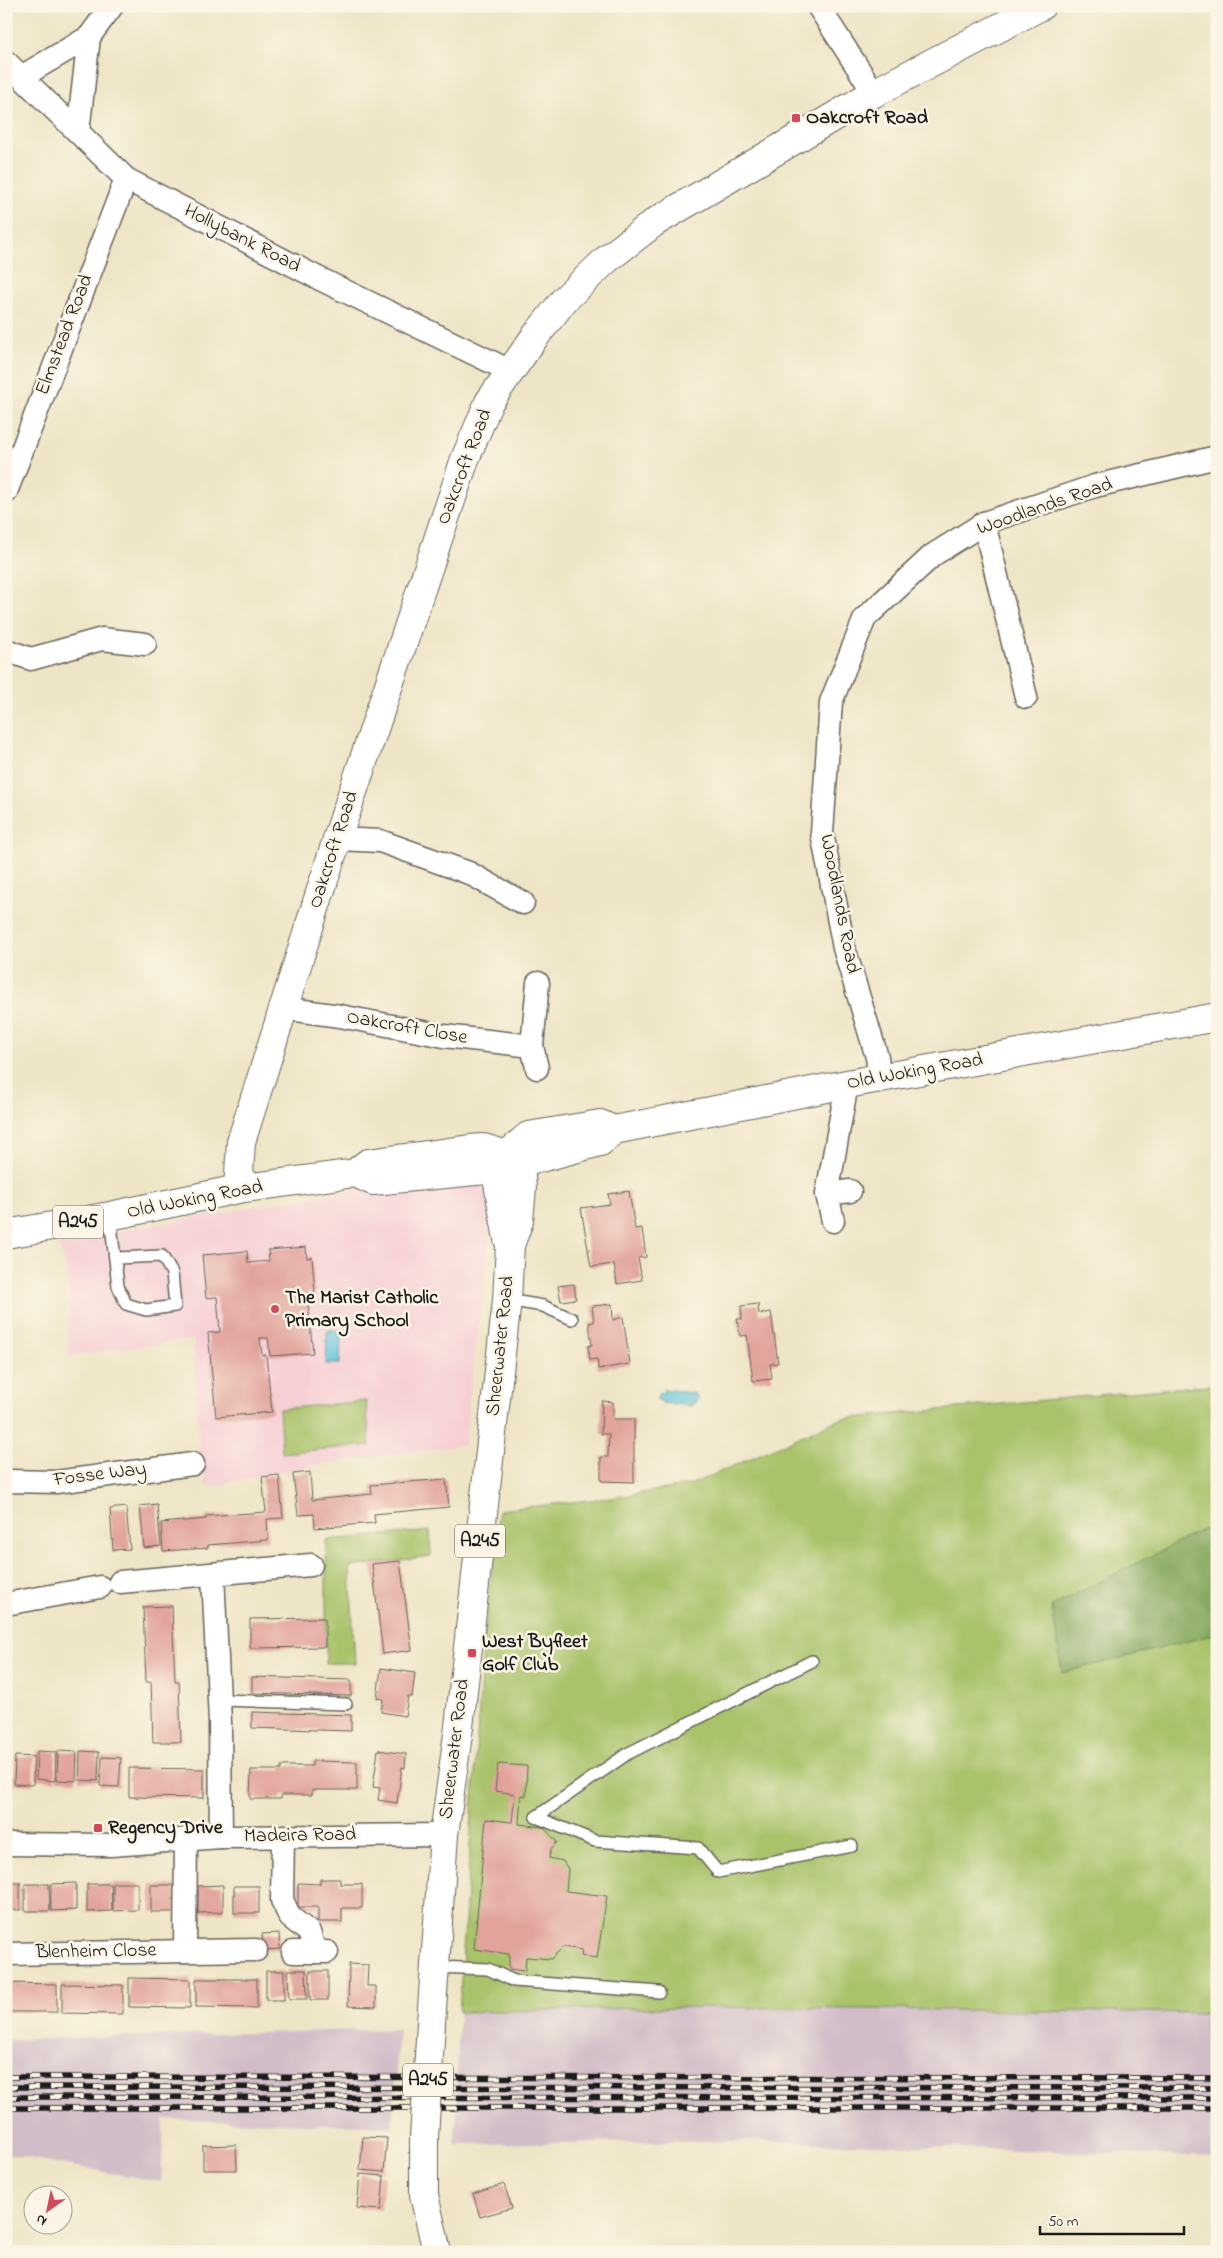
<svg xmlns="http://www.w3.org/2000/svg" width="1223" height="2258" font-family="'Indie Flower',sans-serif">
  <rect width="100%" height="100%" fill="#fcf5e5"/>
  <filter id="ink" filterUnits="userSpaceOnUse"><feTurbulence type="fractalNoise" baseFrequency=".02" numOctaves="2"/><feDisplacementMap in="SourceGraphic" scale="10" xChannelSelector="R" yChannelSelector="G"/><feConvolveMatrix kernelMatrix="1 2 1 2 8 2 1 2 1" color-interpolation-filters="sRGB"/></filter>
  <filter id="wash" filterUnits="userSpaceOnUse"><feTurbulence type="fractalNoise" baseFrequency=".0096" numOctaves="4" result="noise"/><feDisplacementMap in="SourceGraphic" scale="20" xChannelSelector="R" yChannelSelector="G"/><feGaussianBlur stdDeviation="1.12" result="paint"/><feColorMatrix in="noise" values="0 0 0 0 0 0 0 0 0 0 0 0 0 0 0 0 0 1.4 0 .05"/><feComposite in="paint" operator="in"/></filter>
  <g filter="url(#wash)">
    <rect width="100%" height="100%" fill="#eee5c6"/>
    <polygon fill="#f6cfd5" points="463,1181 477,1186 486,1195 492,1213 464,1445 326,1463 206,1487 202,1454 199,1454 194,1339 69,1356 70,1279 57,1242 353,1190"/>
    <g fill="#d1bdc8">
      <polygon points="690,2007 1217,2013 1217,2157 765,2141 455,2144 459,2012"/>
      <polygon points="399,2029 392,2127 164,2119 161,2182 6,2154 6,2040"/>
    </g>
    <g fill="#a9c36a" stroke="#627043">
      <polygon points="1217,1384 1217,2013 690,2007 459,2012 483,1647 499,1510 618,1497 690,1485 840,1419"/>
      <polygon points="366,1401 370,1445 282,1453 279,1409"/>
      <polygon points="430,1531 431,1556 350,1567 355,1663 326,1663 326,1540"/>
    </g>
    <polygon fill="#86a95e" stroke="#51623d" points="1217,1527 1217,1634 1062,1673 1052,1606 1202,1530"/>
    <g fill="#5dc4db" stroke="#3c707c">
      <polygon points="327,1330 341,1330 340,1364 326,1364"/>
      <polygon points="664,1389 692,1393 696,1395 698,1400 691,1406 662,1403 662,1401 657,1400 659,1392 663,1393"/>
    </g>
    <g id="blocks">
      <g fill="#e1a39c">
        <polygon points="629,1191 635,1229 642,1228 646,1257 638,1258 642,1280 617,1284 614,1264 591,1267 581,1208 610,1204 608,1194"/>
        <polygon points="306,1247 307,1258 312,1257 315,1292 307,1293 313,1353 270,1356 268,1338 260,1338 262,1355 266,1355 272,1412 216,1417 208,1333 220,1332 217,1297 206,1298 202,1255 247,1251 248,1263 269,1261 268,1250"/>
        <polygon points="574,1284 576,1299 561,1301 558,1286"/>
        <polygon points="612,1304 613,1320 623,1317 630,1364 598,1369 597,1359 590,1360 588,1346 592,1345 589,1323 594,1322 592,1306"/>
        <polygon points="758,1304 759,1314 771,1312 778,1363 770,1364 772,1379 753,1381 747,1335 740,1336 737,1319 742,1319 741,1306"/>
        <polygon points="602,1401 613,1402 613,1419 634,1419 634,1482 601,1481 601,1457 608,1457 609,1434 601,1434"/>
        <polygon points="310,1472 312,1500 372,1494 371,1485 446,1479 449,1507 374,1514 375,1523 315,1528 314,1514 298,1515 293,1474"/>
        <polygon points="279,1475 283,1518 267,1519 268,1540 208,1545 208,1548 163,1551 161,1523 206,1519 206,1516 266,1512 262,1477"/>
        <polygon points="157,1504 161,1546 144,1548 140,1506"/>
        <polygon points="126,1507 130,1549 113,1550 110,1509"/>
        <polygon points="400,1561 412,1650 383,1654 372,1564"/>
        <polygon points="172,1606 175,1681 179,1681 181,1742 153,1742 151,1682 146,1682 143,1607"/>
        <polygon points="325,1618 325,1647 250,1648 250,1619"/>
        <polygon points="381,1668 415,1673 412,1697 408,1696 405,1716 381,1712 383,1699 377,1698"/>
        <polygon points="252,1677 351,1680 351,1696 252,1693"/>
        <polygon points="252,1712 351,1715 351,1731 252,1728"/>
        <polygon points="378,1750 406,1754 405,1768 402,1767 397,1803 378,1800 380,1788 373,1787"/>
        <polygon points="37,1751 56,1752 55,1781 36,1779"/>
        <polygon points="58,1751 77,1752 76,1781 57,1780"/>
        <polygon points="80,1751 99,1752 98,1781 79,1780"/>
        <polygon points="15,1756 34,1757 33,1785 14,1784"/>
        <polygon points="102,1757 121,1758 119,1787 100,1786"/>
        <polygon points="312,1761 357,1762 357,1790 312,1790 312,1795 281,1795 281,1799 250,1799 251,1770 281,1770 281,1766 312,1766"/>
        <polygon points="498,1764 527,1766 526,1796 521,1795 519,1824 543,1827 557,1842 551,1849 549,1858 563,1861 568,1869 566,1891 607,1896 597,1958 581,1956 582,1950 563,1947 551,1959 526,1957 525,1971 509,1969 509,1954 474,1949 486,1819 512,1822 515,1794 495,1791"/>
        <polygon points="129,1768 204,1769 204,1798 129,1797"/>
        <polygon points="6,1778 11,1778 9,1806 6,1806"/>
        <polygon points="320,1879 340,1879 340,1884 362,1884 362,1908 342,1908 342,1922 318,1922 318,1907 298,1907 298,1883 320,1884"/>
        <rect x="6" y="1883" width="14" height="27"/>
        <polygon points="76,1883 76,1910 51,1911 51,1884"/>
        <polygon points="113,1883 138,1883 138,1910 113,1911"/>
        <polygon points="25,1884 49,1884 50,1911 25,1911"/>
        <polygon points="87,1884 111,1884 112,1911 87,1912"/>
        <polygon points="151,1885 175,1885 176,1912 151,1912"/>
        <polygon points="223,1885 223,1912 198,1913 198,1886"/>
        <rect x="234" y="1886" width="25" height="27"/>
        <polygon points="279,1933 280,1949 263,1950 262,1934"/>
        <polygon points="349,1964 368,1965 367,1986 376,1986 376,2007 348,2006"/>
        <polygon points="288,1970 306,1970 307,1999 289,1999"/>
        <rect x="266" y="1971" width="18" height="29"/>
        <rect x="310" y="1971" width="18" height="29"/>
        <polygon points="129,1978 190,1979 190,2008 129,2007"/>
        <polygon points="196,1979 257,1979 257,2008 196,2007"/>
        <polygon points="6,1983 57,1984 57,2012 6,2012"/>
        <polygon points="62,1984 123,1985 123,2014 62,2013"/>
        <polygon points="363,2137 387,2138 384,2172 360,2170"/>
        <polygon points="236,2145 237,2170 203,2170 203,2146"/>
        <polygon points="360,2174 384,2176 381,2210 357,2208"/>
        <polygon points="504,2184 512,2208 480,2217 473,2194"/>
      </g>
    </g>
  </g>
  <g filter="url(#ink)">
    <use href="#blocks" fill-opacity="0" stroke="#666258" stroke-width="1"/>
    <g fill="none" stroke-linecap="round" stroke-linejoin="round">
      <defs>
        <g id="lane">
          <polyline points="110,1216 118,1286 126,1304 146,1310 175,1306 172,1273 162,1256 116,1258"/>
          <polyline points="507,1300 543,1306 572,1319"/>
          <polyline points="219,1700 346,1704"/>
          <polyline points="536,1817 595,1841 698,1848 718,1872 852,1846"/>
          <polyline points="536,1817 627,1754 812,1661"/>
          <polyline points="436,1967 488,1969 514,1981 659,1992"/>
        </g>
        <g id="street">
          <polyline points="818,6 874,93"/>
          <polyline points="6,62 126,179 318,278 510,371"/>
          <polyline points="21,77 89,37 112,6"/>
          <polyline points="78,132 89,37"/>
          <polyline points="6,492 126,179"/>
          <polyline points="984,523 1026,697"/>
          <polyline points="6,650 31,659 102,639 145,644"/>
          <polyline points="337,839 380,841 469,873 523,903"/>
          <polyline points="282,1008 340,1016 444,1036 532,1046"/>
          <polyline points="537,1068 532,1046 538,983"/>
          <polyline points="880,1079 877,1057 844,948 822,833 831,702 865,618 933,555 984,523 1095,486 1217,457"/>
          <polyline points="827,1194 850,1191"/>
          <polyline points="833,1221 827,1194 847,1084"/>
          <polyline points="6,1481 56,1482 193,1464"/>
          <polyline points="213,1574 220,1722 221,1837"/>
          <polyline points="120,1582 311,1565"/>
          <polyline points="6,1604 100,1587"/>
          <polyline points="283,1836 282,1900 290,1917 309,1932 315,1952"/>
          <polyline points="6,1844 111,1845 221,1837 444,1835"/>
          <polyline points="185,1951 186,1839"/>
          <polyline points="293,1952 327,1952"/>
          <polyline points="6,1954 256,1950"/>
        </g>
        <g id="secondary">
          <polyline points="507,1155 533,1160 600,1142 614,1130 847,1084 1217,1017"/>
          <polyline points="507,1155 528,1136 600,1124 614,1130"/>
          <polyline points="238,1189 241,1142 337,839 465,459 489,402 534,338 565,299 606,260 655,222 874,93 1041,6"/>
        </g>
        <g id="primary">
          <polyline points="507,1155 497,1178 508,1239"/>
          <polyline points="355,1173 373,1181 486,1170 507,1155"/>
          <polyline points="6,1234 110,1216 238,1189 355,1173 368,1163 470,1149 483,1148 507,1155"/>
          <polyline points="431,2023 444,1835 459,1727 507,1300 510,1245 519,1221 522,1188 521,1175 507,1155"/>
          <polyline points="424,2138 424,2195 437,2252"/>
        </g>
      </defs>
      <use href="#lane" stroke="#666258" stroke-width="14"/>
      <use href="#street" stroke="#666258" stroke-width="25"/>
      <use href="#secondary" stroke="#666258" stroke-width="30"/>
      <use href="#primary" stroke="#666258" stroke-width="30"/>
      <use href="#lane" stroke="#fff" stroke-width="11"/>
      <use href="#street" stroke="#fff" stroke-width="22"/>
      <use href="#secondary" stroke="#fff" stroke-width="28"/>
      <use href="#primary" stroke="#fff" stroke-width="28"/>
      <defs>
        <g id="rail">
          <polyline points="6,2077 1217,2078"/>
          <polyline points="6,2087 1217,2088"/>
          <polyline points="6,2097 1217,2098"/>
          <polyline points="6,2108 1217,2108"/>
        </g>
      </defs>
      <use href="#rail" stroke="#1c1c1c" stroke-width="5.5"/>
      <use href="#rail" stroke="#fcf5e5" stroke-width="4" stroke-dasharray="11" stroke-linecap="butt"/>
      <defs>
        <polyline id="primary-bridge" points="424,2138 431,2023"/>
      </defs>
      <use href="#primary-bridge" stroke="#666258" stroke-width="30" stroke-linecap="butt"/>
      <use href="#primary-bridge" stroke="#fff" stroke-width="28"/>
    </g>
  </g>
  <g fill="#d1495b" stroke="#fcf5e5" stroke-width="2">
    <rect x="791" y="113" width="10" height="10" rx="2.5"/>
    <circle cx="275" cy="1309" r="5"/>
    <rect x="467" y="1648" width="10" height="10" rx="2.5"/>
    <rect x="93" y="1823" width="10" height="10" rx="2.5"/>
  </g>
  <g text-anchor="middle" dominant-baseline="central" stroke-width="5" stroke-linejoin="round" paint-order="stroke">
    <g fill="#fcf5e5" stroke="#5f5d58" stroke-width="1">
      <rect x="53" y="1205.5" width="50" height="33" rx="4"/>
      <rect x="455" y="1524.5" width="50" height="33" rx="4"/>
      <rect x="403" y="2063.5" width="50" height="33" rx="4"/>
    </g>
    <g font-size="19" font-weight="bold" fill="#1c1c1c">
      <text x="78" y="1222">A245</text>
      <text x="480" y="1541">A245</text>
      <text x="428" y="2080">A245</text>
    </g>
    <g font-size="20" font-weight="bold" fill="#1c1c1c" stroke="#fcf5e5" text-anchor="start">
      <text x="806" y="118">Oakcroft Road</text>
      <text x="285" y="1298">The Marist Catholic<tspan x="285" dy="23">Primary School</tspan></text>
      <text x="482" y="1642">West Byfleet<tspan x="482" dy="23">Golf Club</tspan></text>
      <text x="108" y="1828">Regency Drive</text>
    </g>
    <g font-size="20" fill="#1c1c1c" stroke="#fcf5e5">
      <text transform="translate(242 239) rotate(27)">Hollybank Road</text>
      <text transform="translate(65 335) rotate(-69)">Elmstead Road</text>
      <text transform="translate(465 467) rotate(-69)">Oakcroft Road</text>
      <text transform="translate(1045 507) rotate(-19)">Woodlands Road</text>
      <text transform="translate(334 850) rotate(-72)">Oakcroft Road</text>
      <text transform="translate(839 904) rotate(79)">Woodlands Road</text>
      <text transform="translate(407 1028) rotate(10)">Oakcroft Close</text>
      <text transform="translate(915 1072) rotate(-10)">Old Woking Road</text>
      <text transform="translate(195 1200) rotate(-11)">Old Woking Road</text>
      <text transform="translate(501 1346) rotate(-84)">Sheerwater Road</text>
      <text transform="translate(100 1475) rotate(-7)">Fosse Way</text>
      <text transform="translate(455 1749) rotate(-83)">Sheerwater Road</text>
      <text transform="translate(300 1836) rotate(-1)">Madeira Road</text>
      <text transform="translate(96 1952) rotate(-1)">Blenheim Close</text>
    </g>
  </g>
  <rect width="1223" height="2258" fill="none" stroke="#fcf5e5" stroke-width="25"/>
  <g transform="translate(48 2210) rotate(213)"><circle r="24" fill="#fcf5e5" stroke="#a29e95"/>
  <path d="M0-4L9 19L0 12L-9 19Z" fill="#d1495b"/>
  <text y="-8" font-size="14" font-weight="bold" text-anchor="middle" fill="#1c1c1c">N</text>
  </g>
  <path d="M1040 2226v8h144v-8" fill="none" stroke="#1c1c1c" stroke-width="2.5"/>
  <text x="1048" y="2226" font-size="15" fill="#1c1c1c" stroke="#fcf5e5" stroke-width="4" paint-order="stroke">50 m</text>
</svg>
